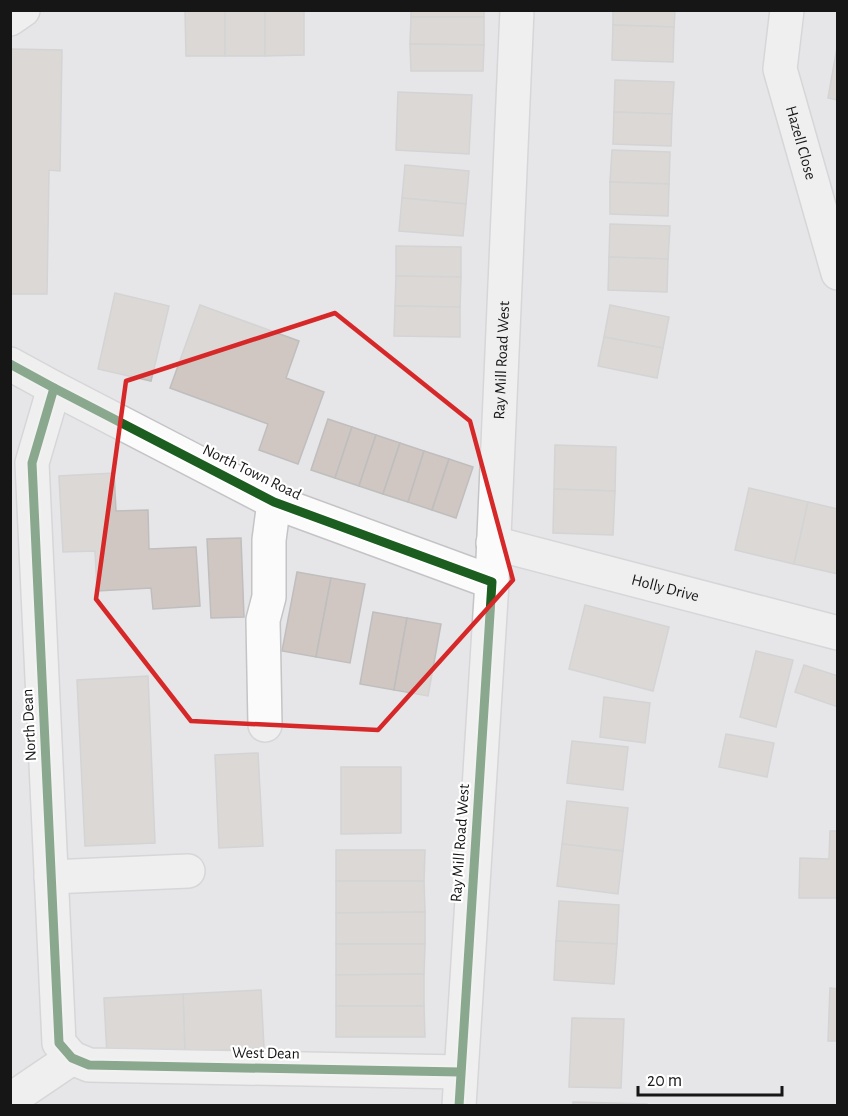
<svg xmlns="http://www.w3.org/2000/svg" width="848" height="1116" font-family="'Alegreya Sans',sans-serif">
  <rect width="100%" height="100%" fill="#e6e5e7"/>
  <g fill="#d0c7c2" stroke="#bfbebe" stroke-width="1.5">
    <polygon points="185,10 225,10 225,56 186,56"/>
    <rect x="225" y="10" width="40" height="46"/>
    <polygon points="265,10 304,10 304,55 265,56"/>
    <rect x="411" y="10" width="73" height="7"/>
    <polygon points="613,10 675,10 674,27 613,25"/>
    <polygon points="411,17 484,17 484,45 410,44"/>
    <polygon points="613,25 674,27 673,62 612,60"/>
    <polygon points="838,42 838,100 828,98"/>
    <polygon points="410,44 484,45 483,71 411,71"/>
    <polygon points="11,49 62,50 60,171 49,170 47,294 10,294"/>
    <polygon points="615,80 674,82 672,114 614,112"/>
    <polygon points="398,92 472,95 469,154 396,150"/>
    <polygon points="614,112 672,114 671,146 613,144"/>
    <polygon points="612,150 670,152 669,184 610,182"/>
    <polygon points="405,165 469,171 466,204 402,198"/>
    <polygon points="610,182 669,184 668,216 610,214"/>
    <polygon points="402,198 466,204 463,236 399,231"/>
    <polygon points="610,224 670,226 668,259 609,257"/>
    <polygon points="396,246 461,247 461,277 396,276"/>
    <polygon points="609,257 668,259 667,292 608,290"/>
    <polygon points="396,276 461,277 460,307 395,306"/>
    <polygon points="115,293 169,306 151,381 98,369"/>
    <polygon points="200,305 299,341 286,378 324,392 298,464 259,450 268,424 170,388"/>
    <polygon points="610,305 669,317 663,348 604,337"/>
    <polygon points="395,306 460,307 460,337 394,336"/>
    <polygon points="604,337 663,348 657,378 598,366"/>
    <polygon points="328,419 352,427 335,478 311,470"/>
    <polygon points="352,427 376,435 359,486 335,478"/>
    <polygon points="376,435 400,443 383,494 359,486"/>
    <polygon points="400,443 424,451 408,502 383,494"/>
    <polygon points="555,445 616,447 615,491 554,489"/>
    <polygon points="424,451 449,459 432,510 408,502"/>
    <polygon points="449,459 473,467 456,518 432,510"/>
    <polygon points="114,473 116,511 148,510 149,549 196,547 200,606 153,609 151,588 97,591 95,551 63,552 59,476"/>
    <polygon points="749,488 808,502 794,564 735,550"/>
    <polygon points="554,489 615,491 613,535 553,533"/>
    <polygon points="808,502 838,509 838,574 794,564"/>
    <polygon points="241,538 244,617 211,618 207,539"/>
    <polygon points="297,572 331,578 316,657 282,651"/>
    <polygon points="331,578 365,584 350,663 316,657"/>
    <polygon points="585,605 669,627 653,691 569,669"/>
    <polygon points="373,612 407,618 394,690 360,684"/>
    <polygon points="407,618 441,624 428,696 394,690"/>
    <polygon points="756,651 793,660 776,727 740,717"/>
    <polygon points="804,665 838,676 838,707 795,692"/>
    <polygon points="148,676 155,843 85,846 77,680"/>
    <polygon points="604,697 650,703 645,743 600,737"/>
    <polygon points="726,734 774,743 767,777 719,767"/>
    <polygon points="572,741 628,747 623,790 567,783"/>
    <polygon points="258,753 263,846 219,848 215,755"/>
    <polygon points="341,767 401,767 401,833 341,834"/>
    <polygon points="567,801 628,808 623,851 562,844"/>
    <polygon points="830,831 838,831 838,898 799,898 800,858 829,859"/>
    <polygon points="562,844 623,851 618,894 557,886"/>
    <polygon points="336,850 425,850 424,881 336,881"/>
    <polygon points="336,881 424,881 425,912 336,913"/>
    <polygon points="559,901 619,905 617,944 556,941"/>
    <polygon points="425,912 425,944 336,944 336,913"/>
    <polygon points="556,941 617,944 614,984 554,980"/>
    <polygon points="336,944 425,944 424,974 336,975"/>
    <polygon points="424,974 424,1006 336,1006 336,975"/>
    <polygon points="830,988 838,989 838,1041 828,1041"/>
    <polygon points="261,990 264,1048 185,1052 183,994"/>
    <polygon points="183,994 185,1052 107,1056 104,998"/>
    <polygon points="336,1006 424,1006 425,1037 336,1037"/>
    <polygon points="572,1018 624,1019 621,1088 569,1087"/>
    <polygon points="573,1102 647,1104 647,1106 573,1106"/>
  </g>
  <g fill="none" stroke-linecap="round" stroke-linejoin="round">
    <defs>
      <g id="minor">
        <path id="s1" d="M787,10L780,69L838,273"/>
        <polyline points="10,19 23,10"/>
        <polyline points="10,364 54,388 274,502 492,582"/>
        <polyline points="54,388 32,463 59,1043 72,1058 89,1065 460,1072"/>
        <path id="s2" d="M493,543L838,633"/>
        <polyline points="265,725 263,620 269,597 269,540 274,502"/>
        <polyline points="51,877 188,871"/>
        <polyline points="10,1100 72,1058"/>
        <path id="s3" d="M459,1106L492,582L517,10"/>
      </g>
    </defs>
    <use href="#minor" stroke="#c4c3c5" stroke-width="36"/>
    <use href="#minor" stroke="#fbfbfb" stroke-width="33"/>
    <defs>
      <g id="cycleway">
        <polyline points="10,364 54,388 274,502 492,582 459,1106"/>
        <polyline points="54,388 32,463 59,1043 72,1058 89,1065 460,1072"/>
      </g>
    </defs>
    <use href="#cycleway" stroke="#fff" stroke-width="13"/>
    <use href="#cycleway" stroke="#1b5e20" stroke-width="9"/>
  </g>
  <path d="M0 0H848V1116H0ZM335,313L470,421L513,580L378,730L191,721L96,599L126,381Z" fill="#e6e5e7" fill-opacity=".55" fill-rule="evenodd"/>
  <path fill="none" stroke="#d62828" stroke-width="4.5" stroke-linejoin="round" d="M335,313L470,421L513,580L378,730L191,721L96,599L126,381Z"/>
  <g text-anchor="middle" dominant-baseline="central" stroke-width="4.5" stroke-linejoin="round" paint-order="stroke">
    <g font-size="16" fill="#171617" stroke="#fff">
      <text stroke="none"><textPath href="#s1" startOffset="136">Hazell Close</textPath></text>
      <text stroke="none"><textPath href="#s3" startOffset="747">Ray Mill Road West</textPath></text>
      <text transform="translate(252 472) rotate(26)">North Town Road</text>
      <text stroke="none"><textPath href="#s2" startOffset="178">Holly Drive</textPath></text>
      <text transform="translate(29 725) rotate(-93)">North Dean</text>
      <text transform="translate(460 843) rotate(-86)">Ray Mill Road West</text>
      <text transform="translate(266 1053) rotate(1)">West Dean</text>
    </g>
  </g>
  <rect width="848" height="1116" fill="none" stroke="#171617" stroke-width="24"/>
  <path d="M638 1086v9h144v-9" fill="none" stroke="#171617" stroke-width="3"/>
  <text x="647" y="1086" font-size="18" fill="#171617" stroke="#ffffff" stroke-width="4.5" paint-order="stroke">20 m</text>
</svg>
